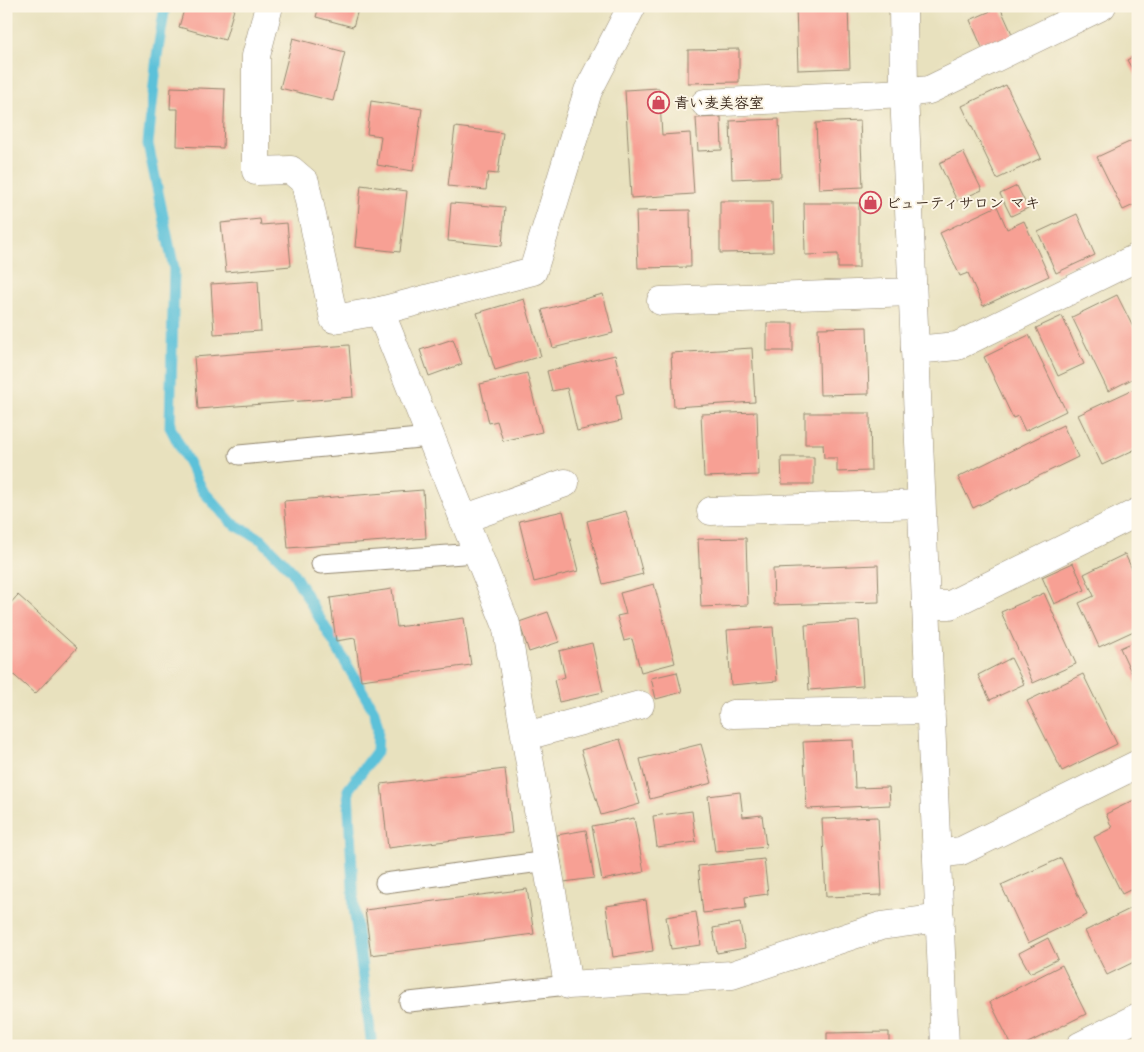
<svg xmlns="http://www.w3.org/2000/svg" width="1144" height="1052" font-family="'Architects Daughter','Klee One',sans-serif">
  <rect width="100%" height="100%" fill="#fcf5e5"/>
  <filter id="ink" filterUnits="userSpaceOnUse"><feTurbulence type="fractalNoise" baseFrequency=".02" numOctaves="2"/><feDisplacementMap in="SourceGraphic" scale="10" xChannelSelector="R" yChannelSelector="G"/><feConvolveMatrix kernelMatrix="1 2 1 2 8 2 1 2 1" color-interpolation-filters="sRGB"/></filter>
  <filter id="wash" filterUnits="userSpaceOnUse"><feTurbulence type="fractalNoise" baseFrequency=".0096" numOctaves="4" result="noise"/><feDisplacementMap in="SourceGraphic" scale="20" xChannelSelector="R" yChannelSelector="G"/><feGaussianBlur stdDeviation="1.12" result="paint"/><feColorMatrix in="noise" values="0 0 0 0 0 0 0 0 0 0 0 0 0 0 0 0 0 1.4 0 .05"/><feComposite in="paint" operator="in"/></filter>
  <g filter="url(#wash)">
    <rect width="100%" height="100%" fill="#e8e1be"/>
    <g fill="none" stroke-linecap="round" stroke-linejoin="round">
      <polyline stroke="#5bc1d9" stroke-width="11" points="165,6 157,56 148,144 174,269 170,427 203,491 232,523 262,540 292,571 374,711 378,728 377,751 348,790 354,908 372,1046"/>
    </g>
    <g id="blocks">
      <g fill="#f7a094">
        <polygon points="185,6 235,6 225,40 179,27"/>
        <polygon points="319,6 359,6 353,27 316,17"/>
        <polygon points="796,6 848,6 850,68 798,70"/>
        <polygon points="1000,7 1013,36 983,50 970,20"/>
        <polygon points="293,38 345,52 333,101 280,88"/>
        <polygon points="739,49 739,82 688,83 688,50"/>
        <polygon points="1138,54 1138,79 1127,60"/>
        <polygon points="1006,85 1041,158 997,179 962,106"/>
        <polygon points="171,87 225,89 223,148 177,146 178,109 170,109"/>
        <polygon points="659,88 662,135 690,133 694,194 631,198 625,90"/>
        <polygon points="371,101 422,109 413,171 377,165 381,136 367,134"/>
        <polygon points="721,117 722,150 698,151 696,118"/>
        <polygon points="779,119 781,177 732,179 730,121"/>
        <polygon points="860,121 863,187 819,189 816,123"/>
        <polygon points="455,127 503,133 498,174 488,173 486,190 448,186"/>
        <polygon points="1138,138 1138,203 1123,210 1097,157"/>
        <polygon points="963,152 982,190 957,201 939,163"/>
        <polygon points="361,185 407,191 400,252 355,247"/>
        <polygon points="1017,186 1028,208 1011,216 1000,194"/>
        <polygon points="720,201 772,201 773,252 720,253"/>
        <polygon points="451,203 505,207 502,246 448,241"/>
        <polygon points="804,203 859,203 859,268 838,268 838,254 805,255"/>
        <polygon points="997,206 1007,229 1024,221 1049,276 983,306 968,273 960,276 940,233"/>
        <polygon points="690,210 691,267 638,268 636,211"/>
        <polygon points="1077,214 1095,255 1056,273 1038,232"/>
        <polygon points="260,219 261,225 287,223 291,266 226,272 221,223"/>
        <polygon points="258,281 261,331 214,334 211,284"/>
        <polygon points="603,294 613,333 553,348 542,310"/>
        <polygon points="1117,295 1138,337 1138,376 1108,391 1072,317"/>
        <polygon points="524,299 541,356 495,370 477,313"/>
        <polygon points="1062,316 1084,364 1058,376 1036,328"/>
        <rect x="767" y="323" width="26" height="28"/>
        <polygon points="867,327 869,394 820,395 818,328"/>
        <polygon points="1029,335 1066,411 1025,431 1018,416 1013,418 984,357"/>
        <polygon points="453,339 462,364 429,376 420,350"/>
        <polygon points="349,345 353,397 198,409 194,357"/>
        <polygon points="752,348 755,402 674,407 671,353"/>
        <polygon points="615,355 624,393 616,395 621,421 577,431 567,388 552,391 547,371"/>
        <polygon points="527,373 542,432 503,441 497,421 489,423 480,384"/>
        <polygon points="1138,387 1138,448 1102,465 1078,415"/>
        <polygon points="757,412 759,475 704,477 701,414"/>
        <polygon points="805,413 870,413 871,471 837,472 837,458 824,458 823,444 805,444"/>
        <polygon points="1063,425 1078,457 973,508 958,477"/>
        <polygon points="781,457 814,457 814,484 782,484"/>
        <polygon points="423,490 426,538 288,548 284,501"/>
        <polygon points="563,511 578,571 534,582 519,521"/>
        <polygon points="626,511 643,574 603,584 587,521"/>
        <polygon points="746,538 748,605 701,607 698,539"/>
        <polygon points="1125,554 1138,582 1138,629 1099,647 1079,603 1094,596 1084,574"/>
        <polygon points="1073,563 1085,590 1054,604 1042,577"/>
        <polygon points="878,565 879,602 774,605 773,569"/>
        <polygon points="654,584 675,663 641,672 632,639 624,641 617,616 626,614 620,593"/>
        <polygon points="392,589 397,627 464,618 471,665 361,680 355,638 336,641 330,598"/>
        <polygon points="1044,593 1076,664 1033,683 1001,612"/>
        <polygon points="18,595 77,648 35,694 6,668 6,608"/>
        <polygon points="548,612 559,642 529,652 519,622"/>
        <polygon points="859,621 863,686 809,690 805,625"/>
        <polygon points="773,627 777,681 731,685 727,630"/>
        <polygon points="1138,640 1138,687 1120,648"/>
        <polygon points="592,643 603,692 559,702 554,680 565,677 559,651"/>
        <polygon points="1011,658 1024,684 990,700 978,675"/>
        <polygon points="677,672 682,692 656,699 651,678"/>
        <polygon points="1083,674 1117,744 1062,771 1027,701"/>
        <polygon points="620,739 640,804 601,815 581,750"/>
        <polygon points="853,740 855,788 889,787 890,805 807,809 803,742"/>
        <polygon points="701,744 712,783 650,799 640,759"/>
        <polygon points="505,769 512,833 388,848 381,784"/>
        <polygon points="740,792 743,817 762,815 766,847 715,852 708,796"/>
        <polygon points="1138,798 1138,886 1122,894 1094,837 1112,828 1106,814"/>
        <polygon points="692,811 696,842 657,847 653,816"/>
        <polygon points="878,817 882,895 826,897 822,819"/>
        <polygon points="634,818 644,872 602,880 592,826"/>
        <polygon points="586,830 594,878 564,882 557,835"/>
        <polygon points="1061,858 1087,915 1028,943 1001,885"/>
        <polygon points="764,859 768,894 745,897 746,908 703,913 698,866"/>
        <polygon points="527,889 534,934 371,955 365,910"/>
        <polygon points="646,900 653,951 613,957 606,906"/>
        <polygon points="1138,905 1138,960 1107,975 1085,931"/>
        <polygon points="696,912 701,945 671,949 666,917"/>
        <polygon points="740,923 745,948 717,953 713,928"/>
        <polygon points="1048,938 1058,959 1030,973 1019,953"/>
        <polygon points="1062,965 1086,1014 1022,1046 1012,1046 990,1002"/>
        <polygon points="889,1032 889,1046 827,1046 827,1033"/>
      </g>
    </g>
  </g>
  <g filter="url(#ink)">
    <use href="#blocks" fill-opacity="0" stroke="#92866e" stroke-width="1"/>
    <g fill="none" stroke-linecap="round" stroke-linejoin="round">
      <defs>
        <g id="service">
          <polyline points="239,455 430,437"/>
          <polyline points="321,564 477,553"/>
          <polyline points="385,883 547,861"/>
          <polyline points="409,1002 568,985"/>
        </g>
        <g id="minor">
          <polyline points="269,6 256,56 256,171 291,170 305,182 334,319 380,311"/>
          <polyline points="632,6 588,91 533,271 380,311 506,624 568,985 732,975 881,926 940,918"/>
          <polyline points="705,103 904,93 929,90 1102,6"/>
          <polyline points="661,301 912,292"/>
          <polyline points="915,350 957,346 1138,257"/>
          <polyline points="711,511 921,504"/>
          <polyline points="463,519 565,483"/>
          <polyline points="926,605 950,605 1138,512"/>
          <polyline points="733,714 931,710"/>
          <polyline points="526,736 640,705"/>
          <polyline points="937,854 961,851 1138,764"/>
          <polyline points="1080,1046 1138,1017"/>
        </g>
        <polyline id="tertiary" points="903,6 904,93 945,1046"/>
      </defs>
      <use href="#service" stroke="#92866e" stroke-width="21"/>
      <use href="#minor" stroke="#92866e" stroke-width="29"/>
      <use href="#tertiary" stroke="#92866e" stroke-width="29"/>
      <use href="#service" stroke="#fff" stroke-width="19"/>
      <use href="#minor" stroke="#fff" stroke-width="28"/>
      <use href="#tertiary" stroke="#fff" stroke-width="28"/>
    </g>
  </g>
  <defs>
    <symbol id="shop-ring" viewBox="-11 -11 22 22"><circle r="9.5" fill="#fcf5e5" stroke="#d1495b" stroke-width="1.5"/><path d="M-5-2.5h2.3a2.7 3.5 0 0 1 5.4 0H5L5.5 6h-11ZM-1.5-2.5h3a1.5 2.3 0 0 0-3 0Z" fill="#d1495b"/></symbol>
  </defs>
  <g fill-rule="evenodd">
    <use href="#shop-ring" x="646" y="90" width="25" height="25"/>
    <use href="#shop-ring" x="858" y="190" width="25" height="25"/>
  </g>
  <g text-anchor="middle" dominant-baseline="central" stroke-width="4" stroke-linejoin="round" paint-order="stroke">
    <g font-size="15" font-weight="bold" fill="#3b2a1e" stroke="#fcf5e5" text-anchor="start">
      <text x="674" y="103">青い麦美容室</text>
      <text x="886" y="203">ビューティサロン マキ</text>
    </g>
  </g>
  <rect width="1144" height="1052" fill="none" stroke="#fcf5e5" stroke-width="25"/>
</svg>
